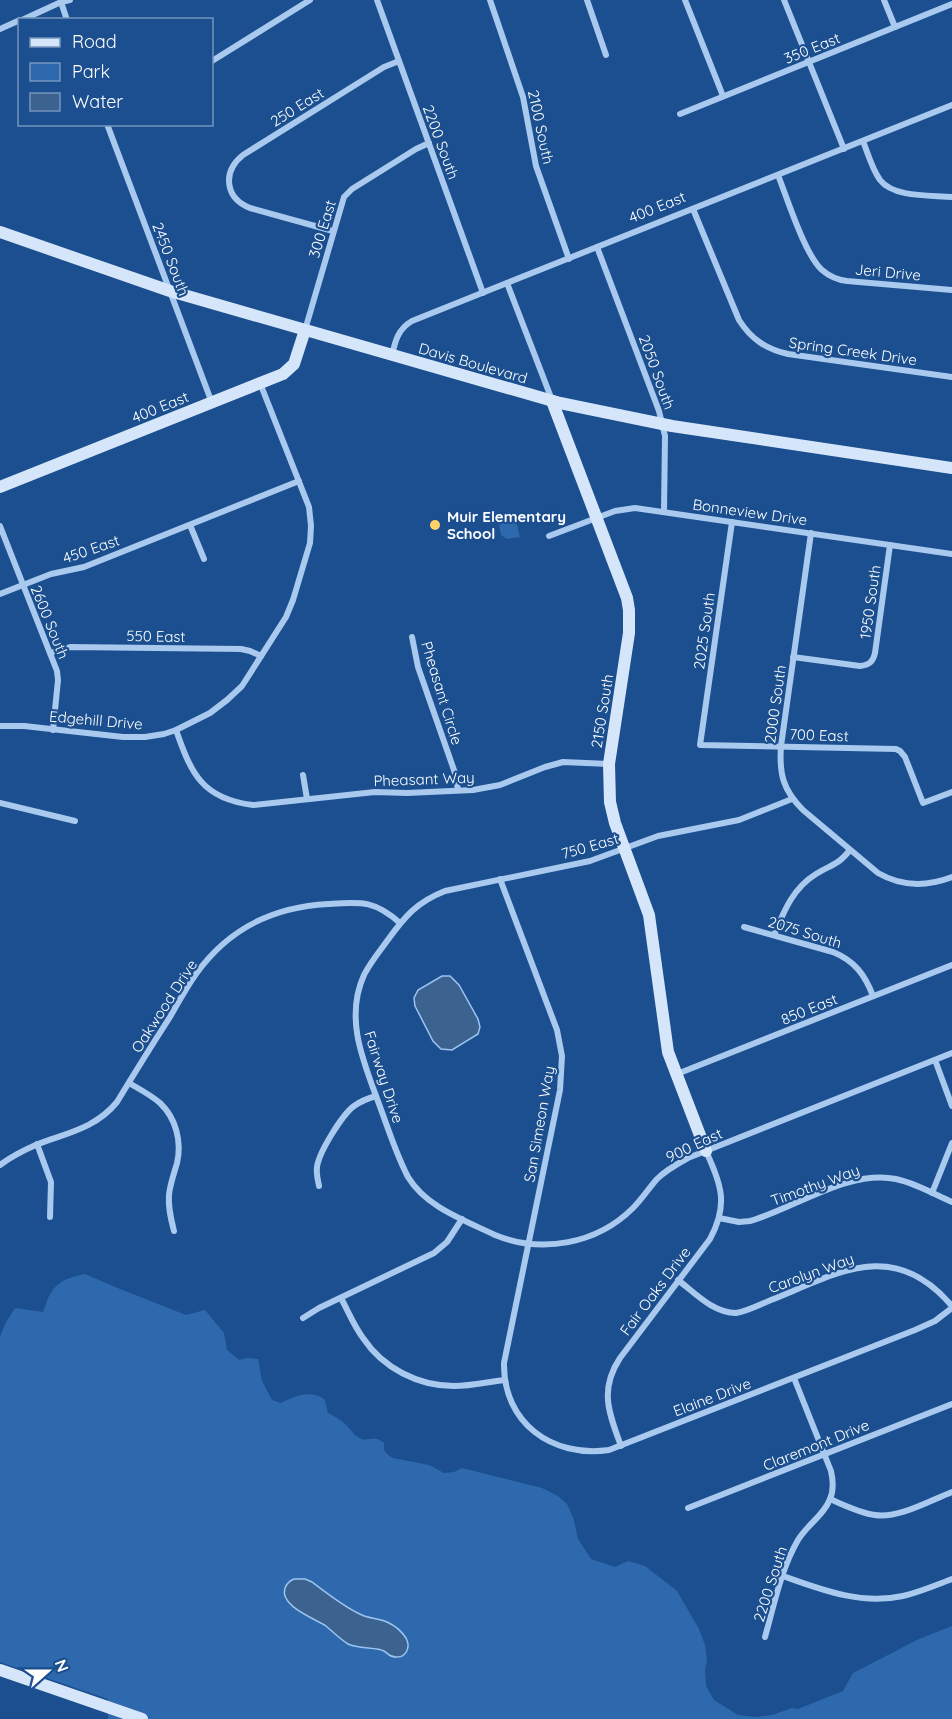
<svg xmlns="http://www.w3.org/2000/svg" width="952" height="1719" font-family="Quicksand,sans-serif">
  <rect width="100%" height="100%" fill="#1b4f8f"/>
  <g fill="#2e69ad">
    <polygon points="509,517 516,520 520,537 507,539 501,535 499,525 502,519"/>
    <path d="M85,1274L120,1289L186,1315L205,1310L224,1333L227,1350L239,1360L247,1358L258,1359L262,1381L272,1400L281,1403C295,1396 311,1389 325,1400L328,1413C336,1417 342,1420 348,1427C351,1430 354,1435 358,1437C367,1444 373,1433 384,1443V1450L388,1455L393,1458L429,1465L444,1473L454,1472L462,1468L542,1488L558,1496L567,1504L573,1517L578,1539L591,1559L615,1567L628,1561L645,1566L677,1591L699,1629L705,1645L707,1660L705,1670L706,1686L714,1700L738,1715L756,1717L772,1715L792,1708L798,1709L843,1691L853,1673L919,1639L952,1626V1719H108V1699L0,1662V1337L5,1324L15,1308L43,1312C46,1306 47,1298 51,1293C58,1280 71,1277 85,1274Z"/>
  </g>
  <g fill="#3c6290" stroke="#9cc4f0" stroke-width="1.5">
    <polygon points="442,976 450,976 459,985 478,1019 480,1027 478,1034 452,1050 441,1049 433,1041 415,1006 414,998 418,990"/>
    <path d="M294,1579H305L312,1582C325,1592 347,1609 362,1615C370,1619 380,1618 389,1623C395,1626 402,1632 406,1638C411,1647 406,1658 396,1657C389,1657 389,1654 384,1651C377,1647 358,1649 348,1644C340,1639 333,1632 326,1626C314,1618 279,1606 285,1588C287,1583 289,1581 294,1579Z"/>
  </g>
  <g fill="none" stroke-linecap="round" stroke-linejoin="round">
    <g stroke="#a9c9ee" stroke-width="6">
      <polyline points="377,0 483,293"/>
      <polyline points="490,0 523,97 536,166 569,259"/>
      <polyline points="587,0 606,55"/>
      <polyline points="685,0 723,96"/>
      <polyline points="784,0 844,149"/>
      <polyline points="884,0 895,27"/>
      <polyline points="61,2 67,20"/>
      <polyline points="22,20 61,2 70,0"/>
      <polyline points="0,29 20,20"/>
      <polyline points="212,61 310,0"/>
      <polyline points="680,114 952,4"/>
      <polyline points="107,124 212,403"/>
      <path d="M863,141C868,154 872,169 880,180C894,198 931,195 952,197"/>
      <path d="M778,175C787,198 805,255 822,270C829,276 838,280 847,281L952,290"/>
      <path d="M693,209L739,320C751,339 766,349 788,354L952,377"/>
      <path d="M333,231L250,208C225,198 222,172 243,155L384,67L399,61"/>
      <polyline points="597,247 659,411 665,436 664,512"/>
      <polyline points="507,283 552,400"/>
      <polyline points="305,330 344,197 352,189 416,149 429,143"/>
      <path d="M392,356C395,341 398,329 412,321L952,105"/>
      <polyline points="732,522 700,745 896,749 900,751 905,757 923,803 952,792"/>
      <polyline points="190,525 204,559"/>
      <polyline points="0,526 57,671 58,680 53,730"/>
      <path d="M811,533L781,746C779,774 783,790 803,810L878,873C902,887 926,887 952,877"/>
      <polyline points="549,536 615,511 635,508 952,554"/>
      <polyline points="0,594 51,574 84,567 299,481"/>
      <polyline points="412,637 418,667 455,773 458,790"/>
      <polyline points="50,653 70,647 241,649 250,651 261,656"/>
      <path d="M793,657L860,666C869,665 873,662 875,653L890,545"/>
      <polyline points="0,726 24,726 123,737 145,737 164,734 176,730 210,713 227,700 242,686 286,617 293,600 310,543 311,526 309,507 260,383"/>
      <path d="M176,730C191,773 202,799 253,805L375,792L407,793L473,790L500,785L545,767L563,762L609,764"/>
      <polyline points="303,775 307,799"/>
      <path d="M792,799L739,820L658,836L590,861L445,891C417,902 405,916 387,941C379,952 370,963 364,975C344,1019 364,1063 379,1104C388,1128 396,1154 408,1177C426,1207 464,1220 495,1235C542,1254 597,1244 633,1208C642,1199 649,1188 657,1179C666,1170 677,1164 688,1158L952,1053"/>
      <polyline points="0,803 75,821"/>
      <path d="M500,879L557,1030L562,1056L560,1090L504,1363C503,1423 552,1458 609,1450L915,1330L935,1321L952,1308"/>
      <path d="M744,927L833,952C855,961 865,975 873,996"/>
      <path d="M774,935C784,911 793,888 816,874C832,864 837,866 850,850"/>
      <polyline points="935,1060 952,1106"/>
      <polyline points="677,1074 952,965"/>
      <path d="M129,1083C139,1089 151,1095 160,1103C176,1118 182,1142 177,1163C174,1174 170,1184 169,1195C168,1208 171,1219 174,1231"/>
      <polyline points="37,1144 51,1182 50,1217"/>
      <path d="M0,1165C12,1156 24,1150 38,1144C67,1133 96,1128 117,1102C134,1074 152,1045 170,1017C178,1003 186,988 196,974C229,928 273,907 328,904C361,902 374,900 400,923"/>
      <path d="M319,1186C318,1180 316,1174 317,1167C319,1152 342,1115 354,1106C361,1101 369,1098 376,1096"/>
      <polyline points="932,1193 952,1143"/>
      <path d="M719,1218L739,1222L750,1221C795,1208 849,1169 896,1179C915,1183 934,1194 952,1202"/>
      <path d="M678,1280C695,1293 713,1313 736,1313C748,1311 759,1305 771,1300C839,1273 893,1237 952,1306"/>
      <path d="M341,1298C348,1311 354,1326 363,1338C383,1368 418,1386 454,1386C471,1386 487,1382 504,1380"/>
      <polyline points="303,1318 319,1308 434,1253 447,1242 462,1219"/>
      <path d="M621,1446C609,1413 599,1390 620,1358L710,1239C729,1204 721,1185 706,1151"/>
      <path d="M830,1499C844,1505 860,1513 875,1515C898,1519 931,1500 952,1492"/>
      <polyline points="688,1508 952,1404"/>
      <path d="M783,1576C822,1590 861,1605 903,1596C920,1592 936,1585 952,1579"/>
      <path d="M765,1637C774,1605 781,1569 798,1540C807,1525 824,1515 830,1499C834,1490 833,1480 831,1471L794,1378"/>
    </g>
    <g stroke="#d6e6fa" stroke-width="12">
      <polyline points="0,232 170,291 560,403 672,426 952,468"/>
      <polyline points="552,401 627,598 629,610 629,633 609,764 610,802 615,823 649,915 668,1052 706,1151"/>
      <polyline points="0,487 283,374 294,364 305,330"/>
      <polyline points="0,1670 142,1719"/>
    </g>
  </g>
  <circle fill="#ffd166" stroke="#1b4f8f" stroke-width="2" cx="435" cy="525" r="6"/>
  <g text-anchor="middle" dominant-baseline="central" stroke-width="4.5" stroke-linejoin="round" paint-order="stroke">
    <g font-size="15" fill="#fff" stroke="#1b4f8f">
      <text transform="translate(812 48) rotate(-22)">350 East</text>
      <text transform="translate(297 107) rotate(-32)">250 East</text>
      <text transform="translate(541 127) rotate(78)">2100 South</text>
      <text transform="translate(441 142) rotate(70)">2200 South</text>
      <text transform="translate(657 207) rotate(-22)">400 East</text>
      <text transform="translate(322 229) rotate(-73)">300 East</text>
      <text transform="translate(171 259) rotate(69)">2450 South</text>
      <text transform="translate(888 272) rotate(5)">Jeri Drive</text>
      <text transform="translate(853 351) rotate(8)">Spring Creek Drive</text>
      <text transform="translate(473 363) rotate(16)">Davis Boulevard</text>
      <text transform="translate(657 372) rotate(70)">2050 South</text>
      <text transform="translate(160 407) rotate(-22)">400 East</text>
      <text transform="translate(750 512) rotate(8)">Bonneview Drive</text>
      <text transform="translate(91 549) rotate(-19)">450 East</text>
      <text transform="translate(870 602) rotate(-82)">1950 South</text>
      <text transform="translate(50 622) rotate(68)">2600 South</text>
      <text transform="translate(704 631) rotate(-82)">2025 South</text>
      <text transform="translate(156 636) rotate(1)">550 East</text>
      <text transform="translate(442 693) rotate(73)">Pheasant Circle</text>
      <text transform="translate(775 704) rotate(-82)">2000 South</text>
      <text transform="translate(602 711) rotate(-81)">2150 South</text>
      <text transform="translate(96 720) rotate(5)">Edgehill Drive</text>
      <text transform="translate(819 735) rotate(2)">700 East</text>
      <text transform="translate(424 779) rotate(-2)">Pheasant Way</text>
      <text transform="translate(590 846) rotate(-16)">750 East</text>
      <text transform="translate(805 932) rotate(17)">2075 South</text>
      <text transform="translate(164 1006) rotate(-57)">Oakwood Drive</text>
      <text transform="translate(809 1009) rotate(-22)">850 East</text>
      <text transform="translate(384 1077) rotate(72)">Fairway Drive</text>
      <text transform="translate(539 1124) rotate(-80)">San Simeon Way</text>
      <text transform="translate(694 1145) rotate(-25)">900 East</text>
      <text transform="translate(815 1185) rotate(-20)">Timothy Way</text>
      <text transform="translate(811 1273) rotate(-20)">Carolyn Way</text>
      <text transform="translate(655 1291) rotate(-53)">Fair Oaks Drive</text>
      <text transform="translate(712 1397) rotate(-21)">Elaine Drive</text>
      <text transform="translate(816 1445) rotate(-22)">Claremont Drive</text>
      <text transform="translate(770 1584) rotate(-72)">2200 South</text>
    </g>
    <g font-size="15" font-weight="bold" fill="#fff" stroke="#1b4f8f" text-anchor="start">
      <text x="447" y="516">Muir Elementary<tspan x="447" dy="17">School</tspan></text>
    </g>
  </g>
  <rect x="18" y="18" width="195" height="108" fill="#1b4f8f" stroke="#7695bc" stroke-width="1.5"/>
  <rect x="30" y="38" width="30" height="9" fill="#d6e6fa" stroke="#7695bc" stroke-width="1.5"/>
  <text x="72" y="48" font-size="18" fill="#ffffff">Road</text>
  <rect x="30" y="63" width="30" height="18" fill="#2e69ad" stroke="#7695bc" stroke-width="1.5"/>
  <text x="72" y="78" font-size="18" fill="#ffffff">Park</text>
  <rect x="30" y="93" width="30" height="18" fill="#3c6290" stroke="#7695bc" stroke-width="1.5"/>
  <text x="72" y="108" font-size="18" fill="#ffffff">Water</text>
  <g transform="translate(48 1671) rotate(69)" stroke="#1b4f8f" stroke-width="4.5" paint-order="stroke">
  <path d="M0-4.5L10 22L0 15L-10 22Z" fill="#ffffff"/>
  <text y="-9" font-size="16" font-weight="bold" text-anchor="middle" fill="#ffffff">N</text>
  </g>
</svg>
